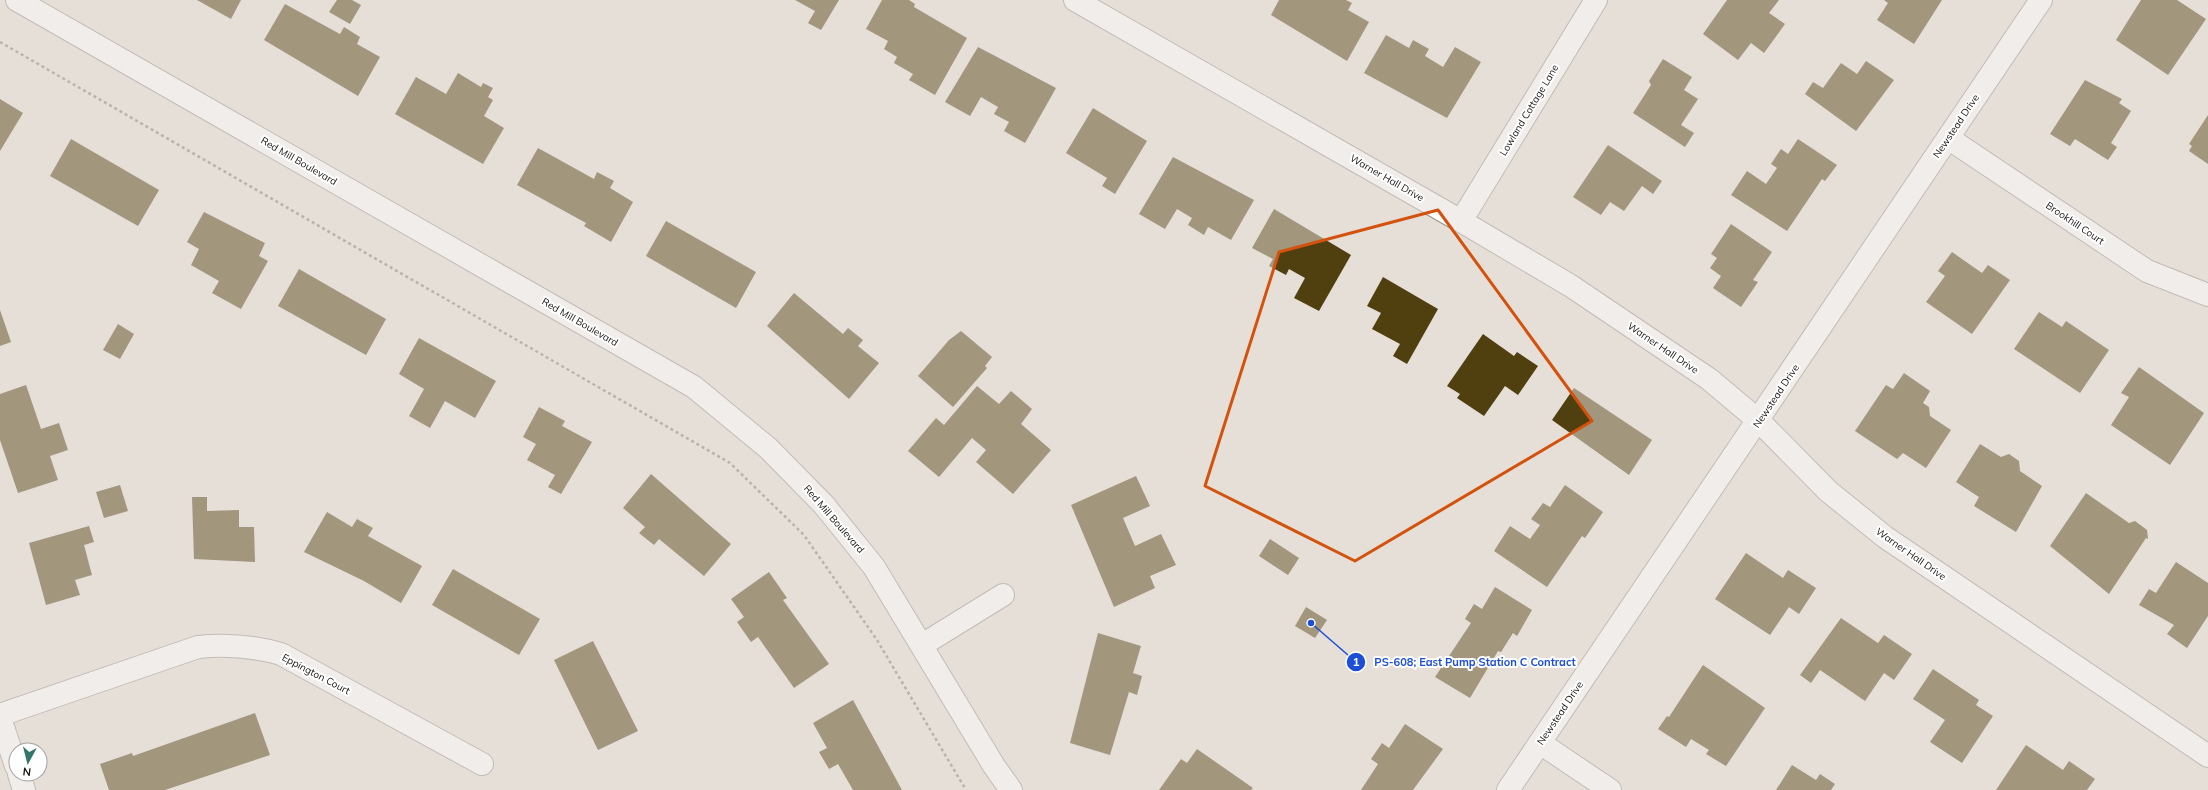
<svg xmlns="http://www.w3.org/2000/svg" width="2208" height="790" font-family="Mulish,sans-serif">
  <rect width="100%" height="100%" fill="#e6dfd8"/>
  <g fill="#503f0f">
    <polygon points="197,0 241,0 231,19"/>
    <polygon points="337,0 352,0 361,5 350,24 329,12"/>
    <polygon points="795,0 839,0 821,30 808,23 815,11"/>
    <polygon points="882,0 909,0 915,4 914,7 967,38 935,95 909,80 913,74 894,63 897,57 884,49 888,41 866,29"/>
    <polygon points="1279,0 1346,0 1352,3 1348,10 1369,22 1347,61 1271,15"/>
    <polygon points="1727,0 1779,0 1769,13 1785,24 1764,53 1751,43 1738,60 1703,34"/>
    <polygon points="1884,0 1942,0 1914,44 1877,20 1888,3"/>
    <polygon points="2141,0 2177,0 2206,19 2168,75 2116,40"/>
    <polygon points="285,4 340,34 344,27 360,37 357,44 380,57 358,96 264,40"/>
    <polygon points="1386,35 1409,48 1413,40 1429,49 1425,56 1443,67 1455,47 1481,62 1447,118 1364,73"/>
    <polygon points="978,47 1056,88 1025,143 1004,131 1009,122 994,114 998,107 981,97 970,116 945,102"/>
    <polygon points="1663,59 1692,77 1684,90 1698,99 1681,125 1694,133 1685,147 1633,113 1651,85 1649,81"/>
    <polygon points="1866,61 1894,80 1856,131 1805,94 1813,82 1823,88 1841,63 1857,74"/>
    <polygon points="458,73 481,87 483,83 493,88 488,97 493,100 484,116 504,128 483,164 395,114 416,77 446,94"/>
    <polygon points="2085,80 2122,99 2119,103 2131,111 2111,143 2117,147 2108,160 2075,139 2070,146 2050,134"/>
    <polygon points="0,99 23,113 0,151"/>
    <polygon points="1093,108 1147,141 1115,194 1102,186 1107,178 1066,153"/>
    <polygon points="2208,115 2208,164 2189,151 2192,146 2189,144"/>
    <polygon points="71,139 159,190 138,226 50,176"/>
    <polygon points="1798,139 1837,165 1825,181 1822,179 1787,231 1731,195 1747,171 1766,184 1777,168 1771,164 1781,149 1788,154"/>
    <polygon points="1608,145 1662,181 1653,194 1642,186 1624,211 1610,202 1601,215 1573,197"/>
    <polygon points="538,148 594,179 597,172 614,181 610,188 633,202 611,242 584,226 586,223 517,185"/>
    <polygon points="1173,157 1254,200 1231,240 1208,227 1204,235 1188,225 1192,218 1177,209 1165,229 1139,214"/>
    <polygon points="1274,209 1351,255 1319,311 1294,298 1305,278 1289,269 1286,275 1269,266 1273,259 1252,248"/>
    <polygon points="204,212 265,243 259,256 268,261 241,309 212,293 219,281 191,265 199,249 187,242"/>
    <polygon points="666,221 756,272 736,308 646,256"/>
    <polygon points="1731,224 1772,252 1753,280 1758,282 1741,307 1713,288 1721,276 1710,268 1717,258 1711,254"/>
    <polygon points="1952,252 1982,273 1988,265 2010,280 1972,334 1926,302 1945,276 1938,271"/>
    <polygon points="299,269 386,319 366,355 278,306"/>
    <polygon points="1383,277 1438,309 1407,364 1393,356 1400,344 1372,329 1381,313 1367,306"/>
    <polygon points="794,293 843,334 848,328 863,340 858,346 879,363 849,399 767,326"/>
    <polygon points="0,310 11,342 0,346"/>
    <polygon points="2039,312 2062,327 2066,321 2109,350 2080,393 2014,349"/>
    <polygon points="118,324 134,334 120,359 103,350"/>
    <polygon points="961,331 992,357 985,366 987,368 953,407 918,376 949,340"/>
    <polygon points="1483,334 1514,356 1517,352 1538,366 1518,395 1505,386 1484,416 1457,398 1460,394 1447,386"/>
    <polygon points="419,338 496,381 475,418 445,401 430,428 409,416 424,389 399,374"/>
    <polygon points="2139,367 2204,413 2170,465 2111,425 2129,397 2121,393"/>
    <polygon points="1904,373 1930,391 1923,403 1929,407 1930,416 1951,430 1926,468 1903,453 1897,459 1855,431 1886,385 1893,389"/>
    <polygon points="26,385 41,429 59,423 68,450 50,456 58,480 18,493 0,440 0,394"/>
    <polygon points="977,386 999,404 1011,391 1032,409 1021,424 1051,450 1013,494 976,462 986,450 972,438 939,477 908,451 936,418 944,425"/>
    <polygon points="1574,388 1652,440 1629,475 1552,420"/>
    <polygon points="539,407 565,421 562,426 592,442 561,494 548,487 555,475 527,460 536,444 523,437"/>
    <polygon points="1980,444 2001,457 2009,454 2019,461 2020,471 2042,486 2016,532 1974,506 1979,497 1956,482"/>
    <polygon points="651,474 731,544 704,576 659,539 654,545 639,533 645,527 623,508"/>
    <polygon points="1136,476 1150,506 1123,518 1135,546 1161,534 1176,565 1150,576 1155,588 1114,607 1071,505"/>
    <polygon points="120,485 128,511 104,518 96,492"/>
    <polygon points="1565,485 1603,512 1585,538 1582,536 1547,587 1494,551 1510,526 1530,539 1540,525 1531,519 1543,503 1550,507"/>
    <polygon points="2086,493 2129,523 2135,521 2147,530 2148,539 2146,538 2109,594 2050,546"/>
    <polygon points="192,497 207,497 207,511 239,510 239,527 254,527 255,562 194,559"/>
    <polygon points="327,512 352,527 357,519 373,528 368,536 422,566 401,603 364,581 304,552"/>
    <polygon points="89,526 94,542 84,545 92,575 75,580 80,595 46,605 29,543"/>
    <polygon points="1270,539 1299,558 1288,575 1259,556"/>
    <polygon points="1746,553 1783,578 1788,570 1816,588 1799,614 1789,607 1770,635 1715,599"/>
    <polygon points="2176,562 2208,583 2208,616 2187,648 2167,634 2174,625 2139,605 2149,589 2156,593"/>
    <polygon points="453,569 540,619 519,655 432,605"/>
    <polygon points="769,572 787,598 783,600 829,664 794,688 758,637 751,642 737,622 744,617 731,599"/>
    <polygon points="1495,587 1532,610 1517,636 1513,633 1501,652 1498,651 1470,698 1435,677 1471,623 1465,619 1474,604 1482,609"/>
    <polygon points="1306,607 1327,620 1315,638 1295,626"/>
    <polygon points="1841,618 1878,643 1884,635 1912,654 1894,680 1884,673 1865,701 1820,670 1811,683 1800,675"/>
    <polygon points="1098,633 1141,646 1133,673 1142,676 1137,695 1129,692 1110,755 1070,743"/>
    <polygon points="593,641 638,731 598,750 554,660"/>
    <polygon points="1703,665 1765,708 1726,766 1706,754 1709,750 1691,739 1686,747 1658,729 1667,716 1669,717"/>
    <polygon points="1933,669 1979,700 1976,705 1993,716 1962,763 1930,742 1945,720 1913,699"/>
    <polygon points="853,700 902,790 853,790 838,764 829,769 819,752 827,748 813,723"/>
    <polygon points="255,713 270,755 165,790 109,790 100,764 132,753 133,756"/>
    <polygon points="1405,724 1443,749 1413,790 1361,790 1378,764 1371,759 1382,743 1389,748"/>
    <polygon points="2026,745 2063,770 2069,761 2095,779 2087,790 1996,790"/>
    <polygon points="1197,749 1253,788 1251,790 1159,790 1181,759 1187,763"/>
    <polygon points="1792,765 1816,780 1820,774 1835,784 1831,790 1776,790"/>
  </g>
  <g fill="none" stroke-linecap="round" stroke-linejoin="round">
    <defs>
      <g id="minor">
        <polyline points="17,0 694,387 768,448 824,505 874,567 994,766 1011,790"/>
        <polyline points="1075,0 1461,221 1571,286 1709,379 1759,421 1828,491 1885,537 2208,756"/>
        <polyline points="1948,138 2147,271 2208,295"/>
        <polyline points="1461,221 1596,0"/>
        <polyline points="922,645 1003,595"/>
        <path d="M0,715L198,647C228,644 253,646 281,654L482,764"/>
        <polyline points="0,718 16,766"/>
        <polyline points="1540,743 1610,790"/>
        <polyline points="19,774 24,790"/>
        <polyline points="1508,790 2041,0"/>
      </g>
    </defs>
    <use href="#minor" stroke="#99928c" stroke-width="24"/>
    <polyline stroke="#837e79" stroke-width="2.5" stroke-dasharray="3 3" stroke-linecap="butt" points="0,42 730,463 804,535 877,640 966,790"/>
    <use href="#minor" stroke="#fff" stroke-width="22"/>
  </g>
  <path d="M0 0H2208V790H0ZM1438,210L1592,421L1355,561L1205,486L1279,252Z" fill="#e6dfd8" fill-opacity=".55" fill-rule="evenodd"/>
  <path fill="none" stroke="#d3520d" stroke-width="3" stroke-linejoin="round" d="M1438,210L1592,421L1355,561L1205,486L1279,252Z"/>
  <g text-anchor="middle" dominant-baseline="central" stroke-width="4" stroke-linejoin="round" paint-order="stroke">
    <g font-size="10" fill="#181513" stroke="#fff">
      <text transform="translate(1529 110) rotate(-59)">Lowland Cottage Lane</text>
      <text transform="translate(1956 126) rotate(-56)">Newstead Drive</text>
      <text transform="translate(299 161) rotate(30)">Red Mill Boulevard</text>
      <text transform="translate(1387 178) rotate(30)">Warner Hall Drive</text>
      <text transform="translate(2075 223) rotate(34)">Brookhill Court</text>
      <text transform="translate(580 322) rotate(30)">Red Mill Boulevard</text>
      <text transform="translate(1663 348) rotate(34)">Warner Hall Drive</text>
      <text transform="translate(1776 396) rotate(-56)">Newstead Drive</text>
      <text transform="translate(834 519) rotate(49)">Red Mill Boulevard</text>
      <text transform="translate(1911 554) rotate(35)">Warner Hall Drive</text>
      <text transform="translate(316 674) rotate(28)">Eppington Court</text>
      <text transform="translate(1560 713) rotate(-56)">Newstead Drive</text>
    </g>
  </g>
  <path fill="none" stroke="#1d4ed8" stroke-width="1.5" d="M1311 623L1356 662"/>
  <g fill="#1d4ed8" stroke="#fff" stroke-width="1.5">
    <circle cx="1311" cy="623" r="4"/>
    <circle cx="1356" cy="662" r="10"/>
  </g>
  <g font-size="12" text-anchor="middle" font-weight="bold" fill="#fff">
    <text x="1356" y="666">1</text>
  </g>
  <g font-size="11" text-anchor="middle" font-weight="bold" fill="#1d4ed8" stroke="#fff" stroke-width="4" stroke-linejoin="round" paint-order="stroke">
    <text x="1475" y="666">PS-608; East Pump Station C Contract</text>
  </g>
  <g transform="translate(28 762) rotate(187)"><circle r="19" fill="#ffffff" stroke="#a3a1a1"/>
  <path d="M0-3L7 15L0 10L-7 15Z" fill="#32776a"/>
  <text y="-6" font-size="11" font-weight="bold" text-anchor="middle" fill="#181513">N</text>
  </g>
</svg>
